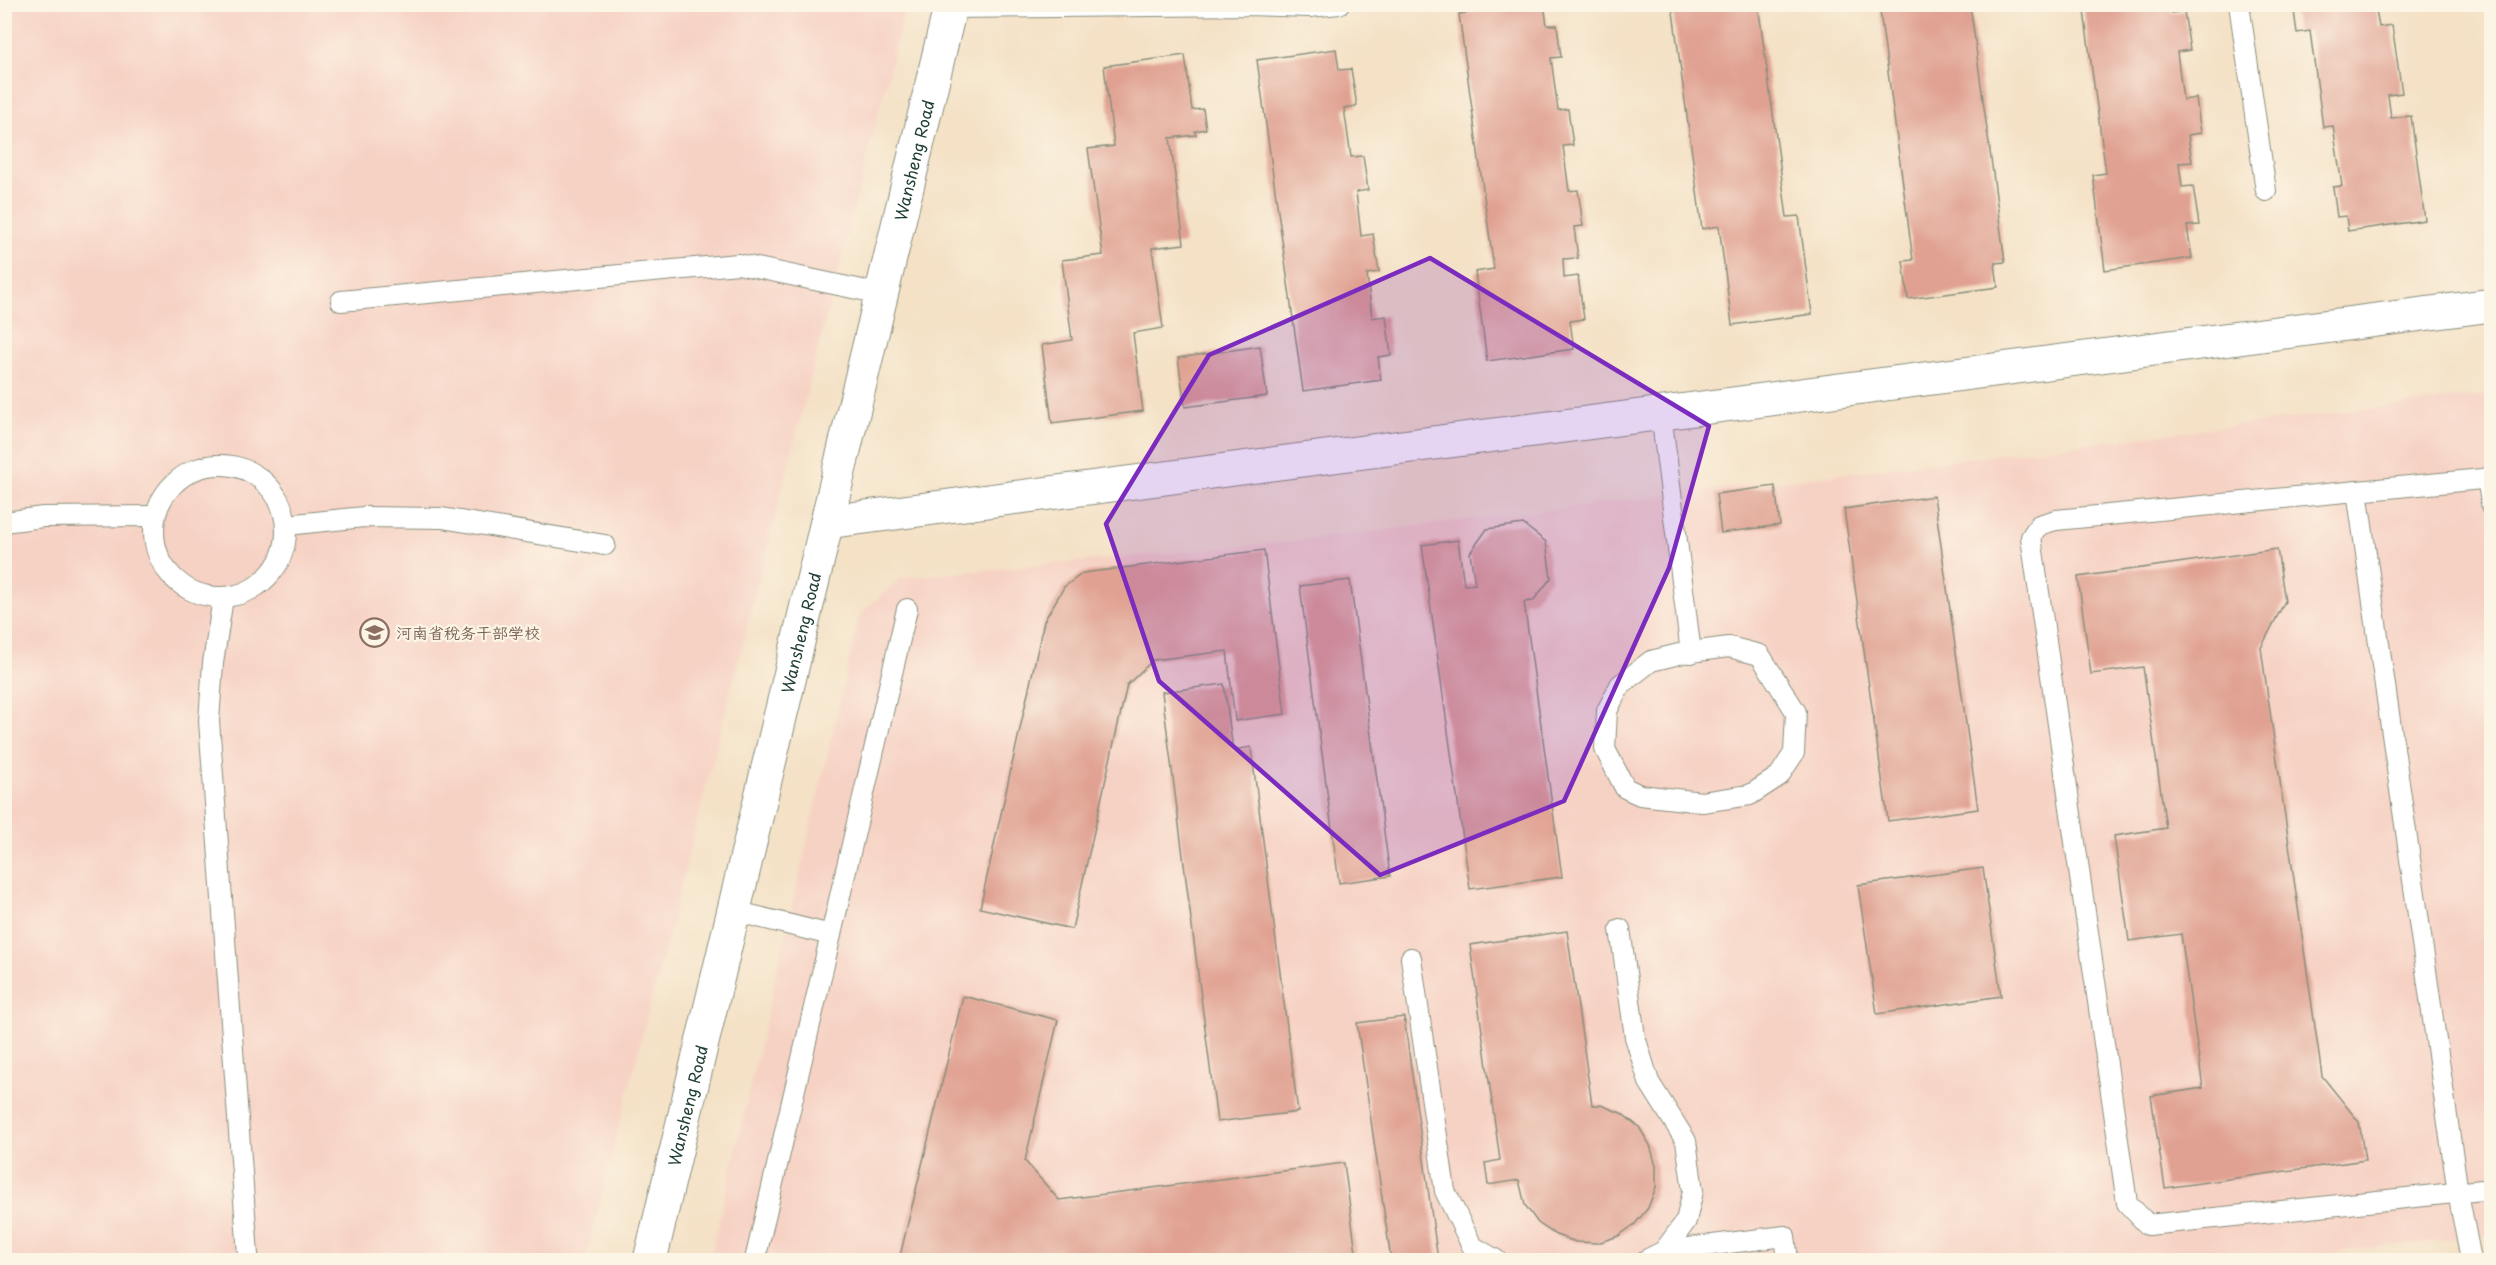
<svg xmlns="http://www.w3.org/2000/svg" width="2496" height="1265" font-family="'Playpen Sans','LXGW WenKai TC',sans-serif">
  <rect width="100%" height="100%" fill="#fcf5e5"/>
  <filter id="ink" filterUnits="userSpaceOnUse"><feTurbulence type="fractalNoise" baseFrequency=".0167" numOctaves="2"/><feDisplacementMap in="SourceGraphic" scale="12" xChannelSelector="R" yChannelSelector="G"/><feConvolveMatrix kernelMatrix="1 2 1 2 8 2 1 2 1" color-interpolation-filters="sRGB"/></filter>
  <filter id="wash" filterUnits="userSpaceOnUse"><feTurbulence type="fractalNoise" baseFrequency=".008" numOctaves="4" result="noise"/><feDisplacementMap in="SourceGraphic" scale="24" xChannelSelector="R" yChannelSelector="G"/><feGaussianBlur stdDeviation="1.35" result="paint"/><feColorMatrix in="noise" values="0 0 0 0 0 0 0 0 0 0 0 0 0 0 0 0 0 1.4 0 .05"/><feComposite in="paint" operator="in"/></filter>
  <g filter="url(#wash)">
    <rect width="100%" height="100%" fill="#f4e1c6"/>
    <g fill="#f6d2c4">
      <polygon points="5,5 906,5 585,1260 5,1260"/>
      <polygon points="2491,394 2491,1235 2258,1260 710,1260 860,614 901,578 1286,542"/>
    </g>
    <g id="blocks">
      <g fill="#e0a192">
        <polygon points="1529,4 1544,4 1547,25 1557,25 1561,57 1551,58 1558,110 1568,109 1573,145 1563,146 1569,191 1578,190 1583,226 1574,227 1578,258 1563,259 1564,278 1578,276 1584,319 1570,321 1574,349 1487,361 1475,272 1494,269 1459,14"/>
        <polygon points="1672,4 1758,4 1787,217 1799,216 1812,314 1732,325 1719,226 1702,229"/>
        <polygon points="1879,4 1970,4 2005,262 1995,263 1998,287 1908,299 1903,261 1913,260"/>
        <polygon points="2083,4 2170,4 2172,13 2184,11 2190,50 2177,52 2183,100 2196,98 2201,133 2188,135 2192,162 2179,163 2182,187 2193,186 2199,225 2187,226 2192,258 2105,270 2093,175 2106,173"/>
        <polygon points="2293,4 2375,4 2379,27 2392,25 2402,93 2388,95 2391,118 2411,116 2425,220 2348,231 2346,216 2337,217 2333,187 2342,186 2333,126 2323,127 2310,31 2297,33"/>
        <polygon points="1336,49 1339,70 1351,69 1357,106 1344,108 1351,157 1363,156 1368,190 1356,192 1361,236 1373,234 1379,272 1367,274 1372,318 1386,316 1391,355 1378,357 1381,380 1303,391 1257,60"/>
        <polygon points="1185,55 1192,110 1203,109 1206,129 1195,131 1196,135 1170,138 1184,244 1152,248 1163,328 1133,333 1143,411 1052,423 1042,345 1072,340 1062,260 1103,255 1088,149 1114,146 1104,66"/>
        <polygon points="1260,346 1267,396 1185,407 1178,358"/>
        <polygon points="1775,486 1780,525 1721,533 1716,494"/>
        <polygon points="1934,496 1978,809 1888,821 1844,509"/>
        <polygon points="1523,524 1546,542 1551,578 1533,601 1524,602 1562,877 1470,889 1422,545 1458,540 1464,585 1475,584 1470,553 1487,529"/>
        <polygon points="2277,549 2285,601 2261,648 2322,1076 2359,1122 2365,1160 2165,1188 2151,1096 2203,1088 2181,934 2129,941 2114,836 2166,828 2143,667 2091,674 2078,577"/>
        <polygon points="1264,550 1285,714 1235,721 1227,651 1153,660 1127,685 1072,929 980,908 1044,621 1064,587 1083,573"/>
        <polygon points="1350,580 1390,876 1339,883 1300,586"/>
        <polygon points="1224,684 1233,750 1251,747 1298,1112 1217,1122 1162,692"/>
        <polygon points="1983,868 2001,996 1877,1014 1858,885"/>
        <polygon points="1567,931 1592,1105 1601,1105 1621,1113 1639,1127 1650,1145 1656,1166 1656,1187 1648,1208 1635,1224 1618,1236 1598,1243 1576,1242 1556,1235 1538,1223 1525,1205 1519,1180 1488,1185 1485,1163 1500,1160 1470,945"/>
        <polygon points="963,996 1058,1020 1025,1161 1059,1200 1344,1163 1357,1260 899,1260"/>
        <polygon points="1404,1017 1438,1260 1391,1260 1357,1023"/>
      </g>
    </g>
  </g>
  <g filter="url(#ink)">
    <use href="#blocks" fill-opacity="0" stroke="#8a8f7d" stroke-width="1.5"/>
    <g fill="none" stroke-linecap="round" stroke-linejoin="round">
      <defs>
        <g id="service">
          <polyline points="2239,4 2266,191"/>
          <polyline points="950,8 1247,5 1310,7 1339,4"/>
          <polyline points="341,301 738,264 881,294"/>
          <polyline points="1661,413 1691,653"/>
          <circle cx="220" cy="531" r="66"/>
          <polyline points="2487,478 2492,508"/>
          <polyline points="2492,478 2056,520 2039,525 2031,537 2127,1203 2148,1225 2492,1189"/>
          <polyline points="2357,491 2458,1193 2471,1260"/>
          <polyline points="4,522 43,517 155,516"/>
          <polyline points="286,525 364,517 442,518 605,545"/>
          <polyline points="223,598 213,663 209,721 248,1255 245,1260"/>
          <polygon points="1729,647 1760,655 1796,712 1794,753 1779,776 1750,795 1702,802 1640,795 1625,788 1605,749 1607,711 1620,685 1651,661 1683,653"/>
          <polyline points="734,911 831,935"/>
          <polyline points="1620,929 1635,1037 1649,1082 1686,1141 1693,1191 1686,1221 1664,1251"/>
          <polyline points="1411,958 1445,1191 1472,1246 1496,1260"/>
          <polyline points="755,1260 907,609"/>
          <polyline points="1646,1260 1664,1251 1785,1236 1788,1260"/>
        </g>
        <polyline id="minor" points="827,522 2492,305"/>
        <g id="tertiary">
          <path id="s1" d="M650,1260L951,4"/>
        </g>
      </defs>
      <use href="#service" stroke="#8a8f7d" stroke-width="22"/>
      <use href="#minor" stroke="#8a8f7d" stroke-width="35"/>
      <use href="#tertiary" stroke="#8a8f7d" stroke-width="35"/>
      <use href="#service" stroke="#fff" stroke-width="20"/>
      <use href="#minor" stroke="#fff" stroke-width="33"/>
      <use href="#tertiary" stroke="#fff" stroke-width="33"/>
    </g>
  </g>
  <path fill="#7b2cbf" fill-opacity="0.2" stroke="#7b2cbf" stroke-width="4.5" stroke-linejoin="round" d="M1430,258L1709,426L1669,568L1564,801L1380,875L1159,681L1106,524L1209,355Z"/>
  <defs>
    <symbol id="university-ring" viewBox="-11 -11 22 22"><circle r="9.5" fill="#fcf5e5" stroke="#8d6e63" stroke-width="1.5"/><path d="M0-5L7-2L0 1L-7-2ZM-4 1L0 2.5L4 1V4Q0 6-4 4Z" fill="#8d6e63"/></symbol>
  </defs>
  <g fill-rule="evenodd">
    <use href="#university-ring" x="358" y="616" width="33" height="33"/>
  </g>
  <g text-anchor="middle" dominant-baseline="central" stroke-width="4.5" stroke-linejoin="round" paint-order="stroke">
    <g font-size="16" fill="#1f3d34" stroke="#fcf5e5">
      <text stroke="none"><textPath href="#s1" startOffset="1131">Wansheng Road</textPath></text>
      <text stroke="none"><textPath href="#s1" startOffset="645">Wansheng Road</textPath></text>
      <text stroke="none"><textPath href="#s1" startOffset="159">Wansheng Road</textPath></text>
    </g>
    <g font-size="16" fill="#785e54" stroke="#fcf5e5" text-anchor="start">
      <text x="396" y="632">河南省税务干部学校</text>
    </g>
  </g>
  <rect width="2496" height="1265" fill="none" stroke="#fcf5e5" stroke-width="24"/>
</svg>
